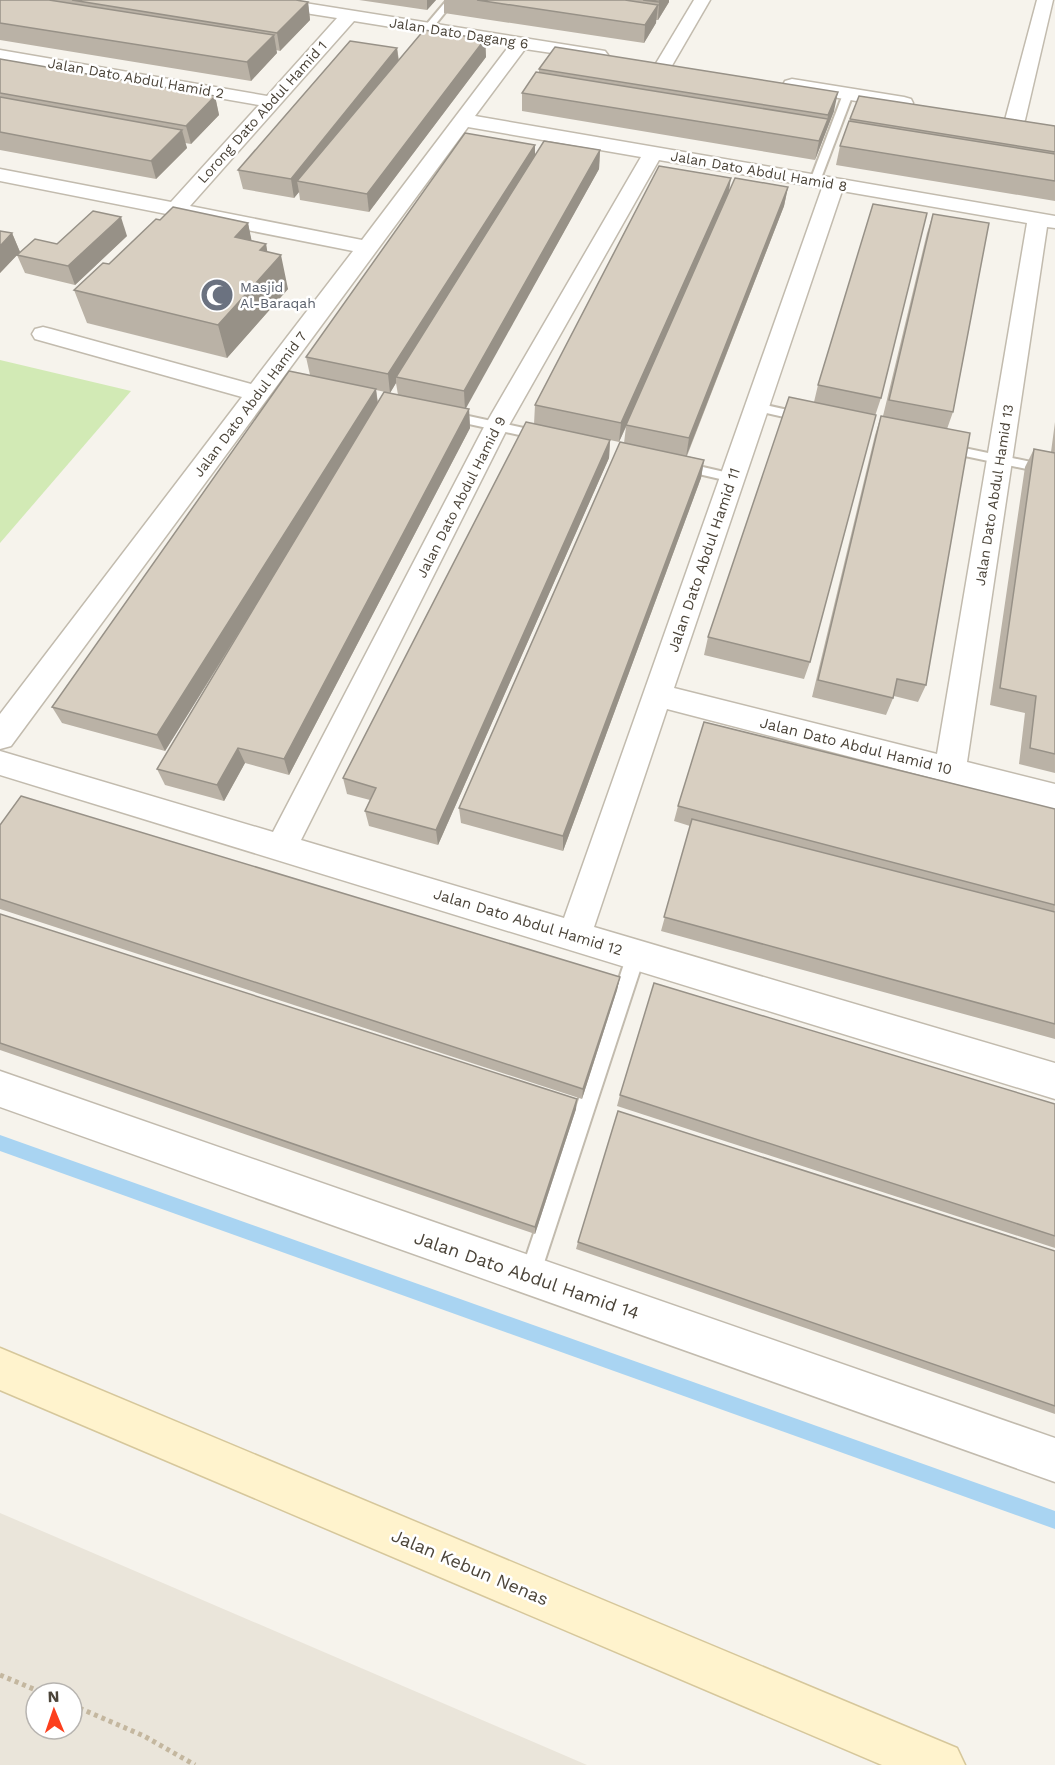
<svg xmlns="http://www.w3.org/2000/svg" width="1055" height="1765" font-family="'Work Sans',sans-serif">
  <rect width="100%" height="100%" fill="#f6f3ec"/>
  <path fill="#eae5da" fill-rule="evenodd" d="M0,1513L587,1765H0ZM36,1693H72V1729H36Z"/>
  <polygon fill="#d2eab5" points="0,360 131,391 0,543"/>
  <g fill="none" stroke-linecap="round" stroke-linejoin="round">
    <polygon fill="#a9d4f2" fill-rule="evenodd" points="0,1135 1055,1511 1055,1529 0,1151"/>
    <defs>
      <g id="lane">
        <polygon points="447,0 455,0 431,30 425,30 425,26"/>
        <polygon points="848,91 853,94 820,181 811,183 810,181 843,94"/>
        <polygon points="757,403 810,415 812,418 806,422 753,410 751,407"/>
        <polygon points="450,412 542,432 548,436 542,440 446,419 446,413"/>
        <polygon points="945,444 1055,467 1055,475 941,451 939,448 941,445"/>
        <polygon points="681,462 733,474 739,478 733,482 677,469 675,466 677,463"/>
        <polygon points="636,947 642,950 645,955 540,1275 537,1282 530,1285 523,1282 520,1275 627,955 630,950"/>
      </g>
      <g id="street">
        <path d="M246,0H286L599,50L605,51L608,55L605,59L599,60L525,49L475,116L1055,216V228L1047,227L967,762L1055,784V810L667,709L594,927L1055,1063V1099L0,775V751L273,832L484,427L641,157L468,127L11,746L0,749V714L242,397L35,339L32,334L35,329L43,327L51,329L251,384L353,251L0,181V169L171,202L259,105L0,60V50L267,96L337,18L254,5L248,4ZM354,21L509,46L362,240L190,206ZM659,160L822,188L564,918L301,840L508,427ZM842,191L1027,223L937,754L674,688Z"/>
        <polygon points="694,0 710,0 670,69 658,69 655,65"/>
        <polygon points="1037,0 1053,0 1025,120 1022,124 1008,124 1005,120"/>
        <polygon points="792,79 904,97 911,99 913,103 911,107 904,109 785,89 783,85 785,81"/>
        <polygon points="0,1071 1055,1438 1055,1482 0,1107"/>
      </g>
      <polygon id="secondary" points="0,1348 957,1748 965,1765 882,1765 0,1390"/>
    </defs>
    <use href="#lane" stroke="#c2bbae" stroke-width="4"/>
    <use href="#street" stroke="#c2bbae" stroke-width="3"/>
    <use href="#secondary" stroke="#d6c79b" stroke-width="3"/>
    <g stroke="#c4b79f" stroke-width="5" stroke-dasharray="4 4" stroke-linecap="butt">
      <polyline points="0,1675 43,1693"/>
      <polyline points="72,1705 144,1736 195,1765"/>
    </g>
    <use href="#lane" fill="#fff" fill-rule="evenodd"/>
    <use href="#street" fill="#fff" fill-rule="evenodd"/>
    <use href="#secondary" fill="#fff3cd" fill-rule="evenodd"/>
  </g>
  <g fill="#bab2a6" fill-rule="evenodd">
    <polygon points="0,0 296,0 308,2 310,20 280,51 276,50 277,53 251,81 0,40"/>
    <polygon points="359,0 436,0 427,10"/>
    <polygon points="444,0 669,0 669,2 658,20 656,20 656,23 644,43 444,13"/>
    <polygon points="485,39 486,57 369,212 300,200 299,192 294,198 243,189 238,170 397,48 399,60"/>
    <polygon points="0,59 215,96 219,115 191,144 185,143 187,148 156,179 0,150"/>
    <polygon points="539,69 834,111 815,160 522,111 522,93 539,73"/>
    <polygon points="859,96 1055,126 1055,201 836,165 840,146"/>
    <path d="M535,145V156L600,150L599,169L465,408L469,409L470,428L289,775L245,763L224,801L165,785L157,769L239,633L165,751L62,723L52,707L310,375L306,357ZM396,383L398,395L378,402L376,390L390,393Z"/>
    <polygon points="788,187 784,206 687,456 704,460 701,478 563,851 461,823 459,808 624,443 626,427 619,442 610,440 609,458 438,845 369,826 365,811 370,800 347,794 343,778 534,424 535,405 729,193"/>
    <polygon points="933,214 953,412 947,429 926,685 918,702 894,696 886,715 812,697 875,435 881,416 883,416 927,233"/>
    <polygon points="160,220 248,223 251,240 266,244 267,252 288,289 227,358 87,323 74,290 109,264"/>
    <polygon points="0,231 12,233 20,252 57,244 127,236 75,285 25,273 17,255 0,273"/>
    <polygon points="818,385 881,398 875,416 810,662 804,679 704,655 708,637 814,402"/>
    <polygon points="1055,422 1055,773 1019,764 1025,713 990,705 1025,467 1034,449 1051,452"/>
    <polygon points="678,806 1055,809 1055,1039 661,931 690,826 674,821"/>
    <polygon points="0,825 620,977 617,990 582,1099 0,909"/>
    <polygon points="0,914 576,1109 535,1234 0,1050"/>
    <polygon points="620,1095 1055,1104 1055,1248 617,1106"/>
    <polygon points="578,1242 1055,1251 1055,1414 576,1249"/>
  </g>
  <g fill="#979187">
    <polygon points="427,0 436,0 427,10"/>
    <polygon points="661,0 669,0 669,2 658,20 659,2"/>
    <polygon points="308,2 310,20 280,51 277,33"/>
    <polygon points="658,5 656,23 644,43 645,25"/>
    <polygon points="274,35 277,53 251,81 247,62"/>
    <polygon points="485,39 486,57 369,212 367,194"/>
    <polygon points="397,48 399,66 297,181 299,192 294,198 291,179"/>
    <polygon points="838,92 834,111 815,160 819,141 827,122 828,115"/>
    <polygon points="215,96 219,115 191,144 186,126"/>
    <polygon points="182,130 187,148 156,179 151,161"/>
    <polygon points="535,145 535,163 396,377 396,383 390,393 388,374"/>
    <polygon points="600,150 599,169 465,410 464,391"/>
    <polygon points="731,178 728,197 619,442 621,423"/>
    <polygon points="788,187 784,206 686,457 689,438"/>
    <polygon points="121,217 127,236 75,285 68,266"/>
    <polygon points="248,223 255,257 235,237"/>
    <polygon points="12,233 20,252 0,273 0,246"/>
    <polygon points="266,244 270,267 281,255 288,289 227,358 218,325 260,250"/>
    <polygon points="376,389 378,408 165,751 157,735"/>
    <polygon points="469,409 470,428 289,775 284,759"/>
    <polygon points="610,440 609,458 438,845 436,830"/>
    <polygon points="704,460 701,478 563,851 563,836"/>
    <polygon points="238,748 245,763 224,801 217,785"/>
    <polygon points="620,977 617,990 582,1099 583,1089"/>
    <polygon points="577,1099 576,1109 535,1234 535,1227"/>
  </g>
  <g fill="#d8cfc1" stroke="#979187" stroke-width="1.5">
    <polygon points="0,0 49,0 274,35 247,62 0,23"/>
    <polygon points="72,0 296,0 308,2 277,33"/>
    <polygon points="477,0 625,0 658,5 645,25"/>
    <polygon points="643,0 661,0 659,2"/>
    <polygon points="424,30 485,39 367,194 297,181"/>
    <polygon points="350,41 397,48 291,179 238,170"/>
    <polygon points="555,47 838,92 828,115 539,69"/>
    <polygon points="0,59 215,96 186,126 0,93"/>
    <polygon points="536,72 828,119 819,141 522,93"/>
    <polygon points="859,96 1055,126 1055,152 850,119"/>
    <polygon points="0,97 182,130 151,161 0,132"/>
    <polygon points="849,121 1055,154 1055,181 840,146"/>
    <polygon points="465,133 535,145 388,374 306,357"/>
    <polygon points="544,141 600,150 464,391 396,377"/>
    <polygon points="659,166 731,178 621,423 535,405"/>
    <polygon points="735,178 788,187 689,438 626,425"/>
    <polygon points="873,204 927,213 881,398 818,385"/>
    <polygon points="173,207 248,223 235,237 266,244 260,250 281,255 218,325 74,290 103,263 109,264 156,219 160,220"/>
    <polygon points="93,211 121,217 68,266 17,255 35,239 57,244"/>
    <polygon points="933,214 989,223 953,412 889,400"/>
    <polygon points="0,231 12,233 0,246"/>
    <polygon points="289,371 376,389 157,735 52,707"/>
    <polygon points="384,392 469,409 284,759 238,748 217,785 157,769"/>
    <polygon points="789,397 876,415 810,662 708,637"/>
    <polygon points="881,416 970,433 926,685 897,679 893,698 818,680"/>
    <polygon points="526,422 610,440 436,830 365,811 376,788 343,778"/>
    <polygon points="620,442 704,460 563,836 459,808"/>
    <polygon points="1034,449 1055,453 1055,754 1030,748 1036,696 1000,688"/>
    <polygon points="704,722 1055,809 1055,905 678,806"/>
    <polygon points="21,796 620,977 583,1089 0,899 0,825"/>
    <polygon points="692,819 1055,912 1055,1024 664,917"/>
    <polygon points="0,914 577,1099 535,1227 0,1043"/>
    <polygon points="654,983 1055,1104 1055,1236 620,1095"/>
    <polygon points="618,1111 1055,1251 1055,1406 578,1242"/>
  </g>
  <defs>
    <symbol id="mosque-disc" viewBox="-11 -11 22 22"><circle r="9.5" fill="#6b7280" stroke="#fff"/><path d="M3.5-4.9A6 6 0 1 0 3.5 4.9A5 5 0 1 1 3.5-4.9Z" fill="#fff"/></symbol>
  </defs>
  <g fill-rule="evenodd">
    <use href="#mosque-disc" x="198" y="276" width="38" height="38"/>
  </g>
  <g text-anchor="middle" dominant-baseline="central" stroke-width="5" stroke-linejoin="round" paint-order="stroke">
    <g font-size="14" fill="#4b4439" stroke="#fff">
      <text transform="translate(459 33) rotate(9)">Jalan Dato Dagang 6</text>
      <text transform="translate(136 78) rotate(10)">Jalan Dato Abdul Hamid 2</text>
      <text transform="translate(262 112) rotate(-48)">Lorong Dato Abdul Hamid 1</text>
      <text transform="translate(759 171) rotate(10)">Jalan Dato Abdul Hamid 8</text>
      <text transform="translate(250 404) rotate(-53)">Jalan Dato Abdul Hamid 7</text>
      <text transform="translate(994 495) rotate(-81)">Jalan Dato Abdul Hamid 13</text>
      <text transform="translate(461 497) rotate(-63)">Jalan Dato Abdul Hamid 9</text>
    </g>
    <g font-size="14" fill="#5b616d" stroke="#fff" text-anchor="start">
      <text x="240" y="287">Masjid<tspan x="240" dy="16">Al-Baraqah</tspan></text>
    </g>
    <g font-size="15" fill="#4b4439" stroke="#fff">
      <text transform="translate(704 560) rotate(-71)">Jalan Dato Abdul Hamid 11</text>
      <text transform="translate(856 746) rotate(14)">Jalan Dato Abdul Hamid 10</text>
      <text transform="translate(528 922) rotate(17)">Jalan Dato Abdul Hamid 12</text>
    </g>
    <g font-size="18" fill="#4b4439" stroke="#fff">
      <text transform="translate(527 1275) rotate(19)">Jalan Dato Abdul Hamid 14</text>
      <text transform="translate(470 1567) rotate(23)">Jalan Kebun Nenas</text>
    </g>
  </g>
  <g transform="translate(54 1711) rotate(358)"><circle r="28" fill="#ffffff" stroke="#b7b4b0" stroke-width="1.5"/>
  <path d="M0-4.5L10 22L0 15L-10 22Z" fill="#fc3f1d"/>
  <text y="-9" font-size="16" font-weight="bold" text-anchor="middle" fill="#4b4439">N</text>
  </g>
</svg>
